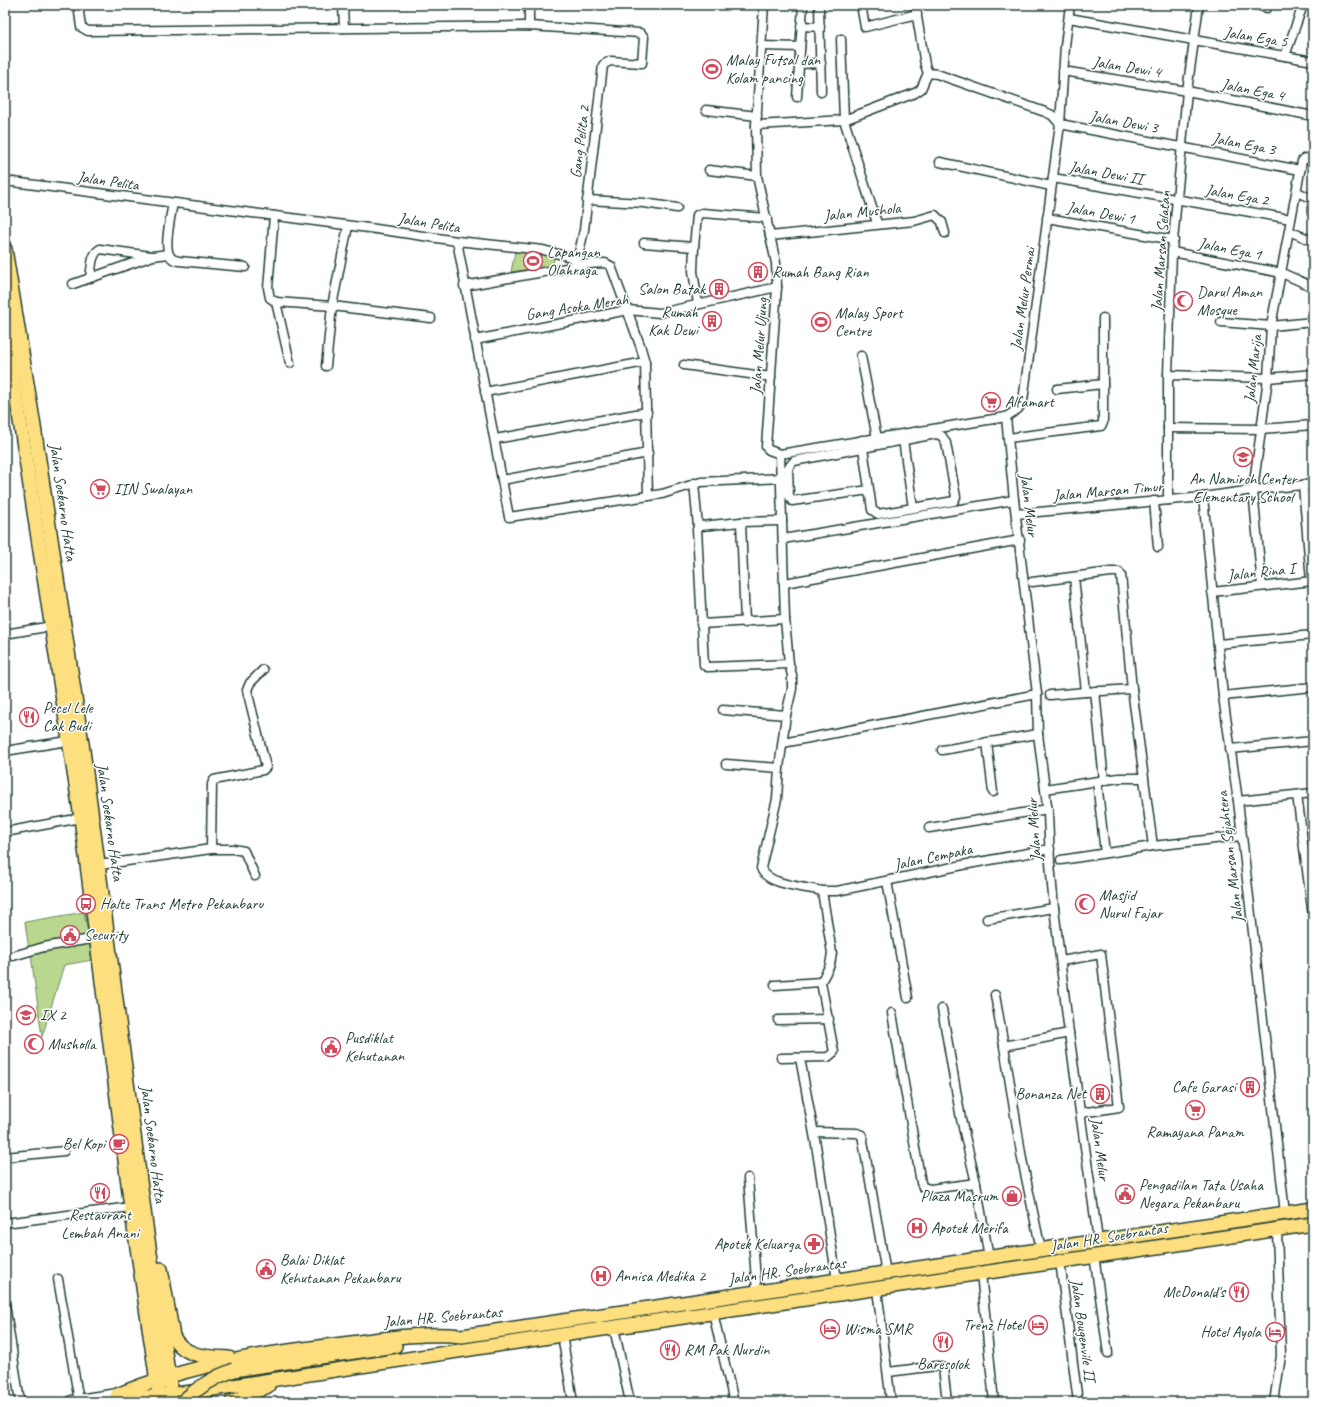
<svg xmlns="http://www.w3.org/2000/svg" width="1318" height="1407" font-family="Caveat,sans-serif">
  <rect width="100%" height="100%" fill="#fff"/>
  <filter id="ink" filterUnits="userSpaceOnUse"><feTurbulence type="fractalNoise" baseFrequency=".025" numOctaves="2"/><feDisplacementMap in="SourceGraphic" scale="8" xChannelSelector="R" yChannelSelector="G"/><feConvolveMatrix kernelMatrix="1 2 1 2 8 2 1 2 1" color-interpolation-filters="sRGB"/></filter>
  <g filter="url(#ink)">
    <g fill="#bad78f" stroke="#6c8a62">
      <polygon points="515,251 555,256 552,266 511,272"/>
      <polygon points="84,912 89,938 29,950 25,922"/>
      <polygon points="89,942 92,960 64,965 42,1037 31,955 40,949"/>
    </g>
    <g fill="none" stroke-linecap="round" stroke-linejoin="round">
      <defs>
        <g id="street">
          <polyline points="78,5 81,27 88,31 529,26 640,33 644,37 642,63 610,61 603,65 584,230 577,262"/>
          <polyline points="343,5 344,28"/>
          <polyline points="764,5 756,125 757,176 776,263 777,287 766,447 769,450 780,454 1006,417 1018,409 1023,401 1060,124 1065,46 1070,5"/>
          <polyline points="819,5 821,92"/>
          <polyline points="861,5 865,27 917,14"/>
          <polyline points="915,5 925,65 928,73"/>
          <polyline points="1256,5 1267,8"/>
          <polyline points="1069,18 1313,61"/>
          <polyline points="529,26 529,5"/>
          <polyline points="801,26 820,27"/>
          <polyline points="841,39 844,120 877,223"/>
          <polyline points="761,46 800,47"/>
          <polyline points="1285,56 1303,5"/>
          <polyline points="799,64 821,63"/>
          <polyline points="1063,71 1187,91 1313,116"/>
          <polyline points="797,97 803,5"/>
          <polyline points="706,110 757,116"/>
          <polyline points="1060,124 1300,170"/>
          <polyline points="756,125 844,120 915,93 921,89 928,73 937,74 1045,112 1052,115 1060,124"/>
          <polyline points="940,162 1051,186"/>
          <polyline points="709,170 757,176"/>
          <polyline points="1053,178 1291,219"/>
          <polyline points="5,181 376,229 457,241 543,250 570,257 580,265"/>
          <polyline points="1297,192 1313,199"/>
          <polyline points="587,200 644,203 677,208"/>
          <path d="M173,203C171,215 164,244 169,254C171,259 174,260 179,261L245,267"/>
          <polyline points="274,216 268,288 270,298 276,302 290,363"/>
          <polyline points="1047,218 1174,240"/>
          <polyline points="1289,231 1313,241"/>
          <polyline points="770,236 914,221 935,215 942,222 945,233"/>
          <polyline points="457,241 509,517 662,494 701,482 782,478"/>
          <polyline points="644,243 694,247"/>
          <polyline points="1172,252 1282,273 1313,287"/>
          <path d="M90,277C92,267 91,254 100,249L151,256"/>
          <polyline points="73,284 153,256 168,254"/>
          <polyline points="464,286 589,264 605,263 611,266 640,345 645,362 648,496"/>
          <polyline points="276,302 332,306 431,318"/>
          <polyline points="698,304 693,271 694,247 697,215 702,213 767,218"/>
          <polyline points="1221,322 1271,326 1313,322"/>
          <polyline points="475,340 628,310 660,313 777,287"/>
          <polyline points="861,356 877,438"/>
          <polyline points="684,365 771,377"/>
          <polyline points="326,366 332,306 348,226"/>
          <polyline points="1168,375 1268,378 1313,374"/>
          <polyline points="1057,389 1103,384"/>
          <polyline points="485,392 645,362"/>
          <polyline points="1006,417 1014,500 1037,694 1038,734 1048,813 1050,863 1054,908 1069,1033 1098,1240"/>
          <polyline points="1168,428 1261,429 1313,425"/>
          <polyline points="1008,438 1101,426 1103,423 1103,318"/>
          <polyline points="495,439 647,412"/>
          <path d="M862,440C865,464 869,487 872,510L878,514L954,501L956,497L946,443L942,436L936,434L794,461L788,468L789,496L792,501L869,490"/>
          <polyline points="903,440 913,508"/>
          <polyline points="502,480 648,453"/>
          <polyline points="694,483 698,527"/>
          <polyline points="1303,485 1311,581"/>
          <polyline points="1203,497 1223,696 1238,801 1285,1213"/>
          <polyline points="1168,500 1168,375 1172,252 1187,91 1199,5"/>
          <polyline points="1154,501 1158,547"/>
          <polyline points="1016,514 1203,497 1253,490 1313,484"/>
          <polyline points="741,522 701,526 697,529 704,665 707,667 789,664 785,619 780,454"/>
          <polyline points="783,539 1014,500"/>
          <polyline points="1074,577 1086,692 1132,689"/>
          <polyline points="1032,582 1111,572 1119,572 1121,575 1132,689 1153,846"/>
          <polyline points="785,583 1020,540"/>
          <polyline points="1262,586 1253,490 1268,378 1271,326 1302,161 1305,158 1313,161"/>
          <polyline points="1212,592 1313,581"/>
          <polyline points="745,623 741,522 782,521"/>
          <polyline points="701,624 785,619"/>
          <polyline points="5,634 52,626"/>
          <polyline points="1218,644 1313,635"/>
          <polyline points="1095,691 1104,781"/>
          <polyline points="1050,695 1086,692"/>
          <polyline points="1223,696 1313,687"/>
          <polyline points="723,710 786,715"/>
          <polyline points="987,742 993,792"/>
          <polyline points="783,743 1037,694"/>
          <polyline points="1230,749 1313,741"/>
          <polyline points="942,750 1038,734"/>
          <polyline points="5,751 68,741"/>
          <polyline points="726,764 779,768"/>
          <polyline points="1097,782 1105,853"/>
          <polyline points="1045,789 1119,778 1144,778"/>
          <polyline points="1297,795 1313,916"/>
          <polyline points="1238,801 1313,793"/>
          <polyline points="929,828 1048,809"/>
          <polyline points="5,832 81,818"/>
          <polyline points="211,849 233,849 244,851 255,876"/>
          <polyline points="1061,860 1153,846 1241,836"/>
          <polyline points="99,865 211,849 212,784 214,780 263,770 266,767 247,690 250,683 263,670"/>
          <polyline points="887,881 908,998"/>
          <polyline points="822,891 837,891 963,865 1050,849"/>
          <polyline points="987,919 1054,908"/>
          <polyline points="13,956 44,947 97,938"/>
          <polyline points="1061,961 1101,954 1119,1107 1081,1113"/>
          <polyline points="775,985 821,982"/>
          <polyline points="995,995 1004,1046"/>
          <polyline points="942,1009 961,1119 976,1183 989,1258"/>
          <polyline points="892,1013 921,1183 923,1187 930,1189 976,1183"/>
          <polyline points="778,1020 829,1019"/>
          <path d="M781,1058L828,1057L834,1052L821,982L830,965L832,953L822,891C806,887 766,885 761,868L777,799L779,768L786,715L792,689V675L789,664"/>
          <polyline points="800,1058 816,1145 837,1280"/>
          <polyline points="814,1132 857,1133 862,1135 886,1273"/>
          <polyline points="5,1157 64,1151"/>
          <polyline points="748,1178 757,1292"/>
          <polyline points="5,1223 131,1207"/>
          <polyline points="1041,1250 1022,1159 1004,1046 1069,1033"/>
          <polyline points="1094,1255 1108,1353"/>
          <polyline points="1060,1261 1078,1402"/>
          <polyline points="981,1273 994,1402"/>
          <polyline points="58,1279 79,1401"/>
          <polyline points="877,1289 891,1402"/>
          <polyline points="5,1304 20,1402"/>
          <polyline points="713,1313 734,1402"/>
          <polyline points="614,1328 630,1402"/>
          <polyline points="562,1335 573,1402"/>
          <polyline points="888,1372 937,1366 943,1368 947,1401"/>
          <polyline points="1274,1402 1281,1356 1277,1229"/>
        </g>
        <polyline id="secondary" points="72,1402 117,1395"/>
        <g id="primary">
          <polyline points="5,249 33,420 83,750 147,1233 170,1385"/>
          <polyline points="5,323 81,818 131,1207 158,1388"/>
          <path d="M161,1269L173,1336C183,1357 208,1357 229,1358"/>
          <polyline points="234,1370 395,1346"/>
          <path d="M117,1395C190,1364 272,1352 351,1343C388,1338 425,1332 462,1336L1313,1209"/>
          <polyline points="122,1396 150,1397 200,1391 562,1335 1313,1224"/>
          <polyline points="232,1402 268,1386"/>
        </g>
      </defs>
      <use href="#street" stroke="#1f3d34" stroke-width="11"/>
      <use href="#secondary" stroke="#1f3d34" stroke-width="15"/>
      <use href="#primary" stroke="#1f3d34" stroke-width="16"/>
      <use href="#street" stroke="#fff" stroke-width="8"/>
      <use href="#secondary" stroke="#fff" stroke-width="12"/>
      <use href="#primary" stroke="#fddf80" stroke-width="13"/>
      <defs>
        <path id="primary-bridge" d="M182,1402C198,1387 214,1377 234,1370"/>
      </defs>
      <use href="#primary-bridge" stroke="#1f3d34" stroke-width="16" stroke-linecap="butt"/>
      <use href="#primary-bridge" stroke="#fddf80" stroke-width="13"/>
    </g>
  </g>
  <defs>
    <symbol id="stadium-ring" viewBox="-11 -11 22 22"><circle r="9.5" fill="#fff" stroke="#d1495b" stroke-width="1.5"/><path d="M0-5a6.5 5 0 1 0 0 10a6.5 5 0 1 0 0-10ZM-3.5-1.8h7v3.6h-7Z" fill="#d1495b"/></symbol>
    <symbol id="building-ring" viewBox="-11 -11 22 22"><circle r="9.5" fill="#fff" stroke="#d1495b" stroke-width="1.5"/><path d="M-4-6H4V6H1V3H-1V6H-4ZM-2.5-4.3h1.7v1.8h-1.7ZM.8-4.3h1.7v1.8H.8ZM-2.5-1h1.7V.8h-1.7ZM.8-1h1.7V.8H.8Z" fill="#d1495b"/></symbol>
    <symbol id="mosque-ring" viewBox="-11 -11 22 22"><circle r="9.5" fill="#fff" stroke="#d1495b" stroke-width="1.5"/><path d="M3.5-4.9A6 6 0 1 0 3.5 4.9A5 5 0 1 1 3.5-4.9Z" fill="#d1495b"/></symbol>
    <symbol id="supermarket-ring" viewBox="-11 -11 22 22"><circle r="9.5" fill="#fff" stroke="#d1495b" stroke-width="1.5"/><path d="M-6-5.5h2.5l.6 2H6L4.5 2H-2.5L-4.4-4H-6ZM-1.5 3.2a1.3 1.3 0 1 0 .1 0ZM3 3.2a1.3 1.3 0 1 0 .1 0Z" fill="#d1495b"/></symbol>
    <symbol id="school-ring" viewBox="-11 -11 22 22"><circle r="9.5" fill="#fff" stroke="#d1495b" stroke-width="1.5"/><path d="M0-5L7-2L0 1L-7-2ZM-4 1L0 2.5L4 1V4Q0 6-4 4Z" fill="#d1495b"/></symbol>
    <symbol id="restaurant-ring" viewBox="-11 -11 22 22"><circle r="9.5" fill="#fff" stroke="#d1495b" stroke-width="1.5"/><path d="M-5-6h1v4h1v-4h1v4h1v-4h1v5L-1.5 .5V6h-2V.5L-5-1ZM5-6V6H3V1.5H1.5Q1.5-4 5-6Z" fill="#d1495b"/></symbol>
    <symbol id="bus-ring" viewBox="-11 -11 22 22"><circle r="9.5" fill="#fff" stroke="#d1495b" stroke-width="1.5"/><path d="M-5-6H5V4H4V6H2V4H-2V6H-4V4H-5ZM-3.5-4V0h7V-4ZM-3.5 1.2v1.5H-2V1.2ZM2 1.2v1.5H3.5V1.2Z" fill="#d1495b"/></symbol>
    <symbol id="civic-ring" viewBox="-11 -11 22 22"><circle r="9.5" fill="#fff" stroke="#d1495b" stroke-width="1.5"/><path d="M-.6-6.5H3V-4.5H.6V-3L4-1V1h2V6H-6V1h2V-1L-.6-3ZM-1.2 2.5V6h2.4V2.5Z" fill="#d1495b"/></symbol>
    <symbol id="cafe-ring" viewBox="-11 -11 22 22"><circle r="9.5" fill="#fff" stroke="#d1495b" stroke-width="1.5"/><path d="M-5.5-4.5H6V0H3Q3 3.5 0 3.5H-2.5Q-5.5 3.5-5.5 0ZM3-3.2v2h1.7v-2ZM-6 4.5H4V6H-6Z" fill="#d1495b"/></symbol>
    <symbol id="shop-ring" viewBox="-11 -11 22 22"><circle r="9.5" fill="#fff" stroke="#d1495b" stroke-width="1.5"/><path d="M-5-2.5h2.3a2.7 3.5 0 0 1 5.4 0H5L5.5 6h-11ZM-1.5-2.5h3a1.5 2.3 0 0 0-3 0Z" fill="#d1495b"/></symbol>
    <symbol id="hospital-ring" viewBox="-11 -11 22 22"><circle r="9.5" fill="#fff" stroke="#d1495b" stroke-width="1.5"/><path d="M-5-5h3v3.5h4V-5h3V5h-3V1.5h-4V5h-3Z" fill="#d1495b"/></symbol>
    <symbol id="pharmacy-ring" viewBox="-11 -11 22 22"><circle r="9.5" fill="#fff" stroke="#d1495b" stroke-width="1.5"/><path d="M-2-6h4v4h4v4h-4v4h-4v-4h-4v-4h4Z" fill="#d1495b"/></symbol>
    <symbol id="hotel-ring" viewBox="-11 -11 22 22"><circle r="9.5" fill="#fff" stroke="#d1495b" stroke-width="1.5"/><path d="M-6-4.5h1.5V1H6V5H4.5V3h-9V5H-6ZM-4 0a1.8 1.8 0 1 1 3.6 0ZM.5 0V-2.5h3Q6-2.5 6 0Z" fill="#d1495b"/></symbol>
  </defs>
  <g fill-rule="evenodd">
    <use href="#stadium-ring" x="701" y="58" width="22" height="22"/>
    <use href="#stadium-ring" x="522" y="250" width="22" height="22"/>
    <use href="#building-ring" x="747" y="261" width="22" height="22"/>
    <use href="#building-ring" x="708" y="278" width="22" height="22"/>
    <use href="#mosque-ring" x="1172" y="290" width="22" height="22"/>
    <use href="#building-ring" x="701" y="310" width="22" height="22"/>
    <use href="#stadium-ring" x="810" y="311" width="22" height="22"/>
    <use href="#supermarket-ring" x="980" y="391" width="22" height="22"/>
    <use href="#school-ring" x="1232" y="446" width="22" height="22"/>
    <use href="#supermarket-ring" x="89" y="478" width="22" height="22"/>
    <use href="#restaurant-ring" x="18" y="706" width="22" height="22"/>
    <use href="#bus-ring" x="75" y="893" width="22" height="22"/>
    <use href="#mosque-ring" x="1074" y="893" width="22" height="22"/>
    <use href="#civic-ring" x="59" y="924" width="22" height="22"/>
    <use href="#school-ring" x="15" y="1004" width="22" height="22"/>
    <use href="#mosque-ring" x="23" y="1033" width="22" height="22"/>
    <use href="#civic-ring" x="320" y="1036" width="22" height="22"/>
    <use href="#building-ring" x="1239" y="1076" width="22" height="22"/>
    <use href="#building-ring" x="1089" y="1083" width="22" height="22"/>
    <use href="#supermarket-ring" x="1184" y="1099" width="22" height="22"/>
    <use href="#cafe-ring" x="108" y="1133" width="22" height="22"/>
    <use href="#restaurant-ring" x="89" y="1182" width="22" height="22"/>
    <use href="#civic-ring" x="1114" y="1183" width="22" height="22"/>
    <use href="#shop-ring" x="1001" y="1185" width="22" height="22"/>
    <use href="#hospital-ring" x="906" y="1217" width="22" height="22"/>
    <use href="#pharmacy-ring" x="803" y="1233" width="22" height="22"/>
    <use href="#civic-ring" x="255" y="1258" width="22" height="22"/>
    <use href="#hospital-ring" x="590" y="1265" width="22" height="22"/>
    <use href="#restaurant-ring" x="1228" y="1281" width="22" height="22"/>
    <use href="#hotel-ring" x="1027" y="1314" width="22" height="22"/>
    <use href="#hotel-ring" x="819" y="1318" width="22" height="22"/>
    <use href="#hotel-ring" x="1264" y="1321" width="22" height="22"/>
    <use href="#restaurant-ring" x="932" y="1331" width="22" height="22"/>
    <use href="#restaurant-ring" x="659" y="1339" width="22" height="22"/>
  </g>
  <g text-anchor="middle" dominant-baseline="central" stroke-width="3" stroke-linejoin="round" paint-order="stroke">
    <g font-size="16" fill="#1f3d34" stroke="#fff">
      <text transform="translate(1256 37) rotate(9)">Jalan Ega 5</text>
      <text transform="translate(1127 67) rotate(9)">Jalan Dewi 4</text>
      <text transform="translate(1253 90) rotate(11)">Jalan Ega 4</text>
      <text transform="translate(1124 122) rotate(10)">Jalan Dewi 3</text>
      <text transform="translate(580 142) rotate(-83)">Gang Pelita 2</text>
      <text transform="translate(1244 144) rotate(11)">Jalan Ega 3</text>
      <text transform="translate(1106 173) rotate(10)">Jalan Dewi II</text>
      <text transform="translate(108 181) rotate(8)">Jalan Pelita</text>
      <text transform="translate(1237 195) rotate(10)">Jalan Ega 2</text>
      <text transform="translate(862 212) rotate(-6)">Jalan Mushola</text>
      <text transform="translate(1101 213) rotate(10)">Jalan Dewi 1</text>
      <text transform="translate(429 223) rotate(9)">Jalan Pelita</text>
      <text transform="translate(1230 249) rotate(11)">Jalan Ega 1</text>
      <text transform="translate(1161 251) rotate(-86)">Jalan Marsan Selatan</text>
      <text transform="translate(1023 299) rotate(-82)">Jalan Melur Permai</text>
      <text transform="translate(577 307) rotate(-9)">Gang Asoka Merah</text>
      <text transform="translate(759 346) rotate(-86)">Jalan Melur Ujung</text>
      <text transform="translate(1253 369) rotate(-84)">Jalan Marija</text>
      <text transform="translate(1108 491) rotate(-5)">Jalan Marsan Timur</text>
      <text transform="translate(63 502) rotate(82)">Jalan Soekarno Hatta</text>
      <text transform="translate(1029 505) rotate(83)">Jalan Melur</text>
      <text transform="translate(1261 572) rotate(-6)">Jalan Rina I</text>
      <text transform="translate(110 822) rotate(82)">Jalan Soekarno Hatta</text>
      <text transform="translate(1034 830) rotate(-94)">Jalan Melur</text>
      <text transform="translate(933 857) rotate(-12)">Jalan Cempaka</text>
      <text transform="translate(1230 857) rotate(-97)">Jalan Marsan Sejahtera</text>
      <text transform="translate(153 1144) rotate(83)">Jalan Soekarno Hatta</text>
      <text transform="translate(1100 1149) rotate(82)">Jalan Melur</text>
      <text transform="translate(1109 1237) rotate(-9)">Jalan HR. Soebrantas</text>
      <text transform="translate(787 1271) rotate(-8)">Jalan HR. Soebrantas</text>
      <text transform="translate(443 1317) rotate(-5)">Jalan HR. Soebrantas</text>
      <text transform="translate(1083 1330) rotate(82)">Jalan Bougenvile II</text>
    </g>
    <g font-size="16" fill="#1f3d34" stroke="#fff" text-anchor="start">
      <text x="726" y="60">Malay Futsal dan<tspan x="726" dy="18">Kolam pancing</tspan></text>
      <text x="547" y="252">Lapangan<tspan x="547" dy="18">Olahraga</tspan></text>
      <text x="772" y="272">Rumah Bang Rian</text>
      <text x="705" y="289" text-anchor="end">Salon Batak</text>
      <text x="1197" y="292">Darul Aman<tspan x="1197" dy="18">Mosque</tspan></text>
      <text x="698" y="312" text-anchor="end">Rumah<tspan x="698" dy="18">Kak Dewi</tspan></text>
      <text x="835" y="313">Malay Sport<tspan x="835" dy="18">Centre</tspan></text>
      <text x="1005" y="402">Alfamart</text>
      <text x="1243" y="479" text-anchor="middle">An Namiroh Center<tspan x="1243" dy="18">Elementary School</tspan></text>
      <text x="114" y="489">IIN Swalayan</text>
      <text x="43" y="708">Pecel Lele<tspan x="43" dy="18">Cak Budi</tspan></text>
      <text x="1099" y="895">Masjid<tspan x="1099" dy="18">Nurul Fajar</tspan></text>
      <text x="100" y="904">Halte Trans Metro Pekanbaru</text>
      <text x="84" y="935">Security</text>
      <text x="40" y="1015">IX 2</text>
      <text x="345" y="1038">Pusdiklat<tspan x="345" dy="18">Kehutanan</tspan></text>
      <text x="48" y="1044">Musholla</text>
      <text x="1236" y="1087" text-anchor="end">Cafe Garasi</text>
      <text x="1086" y="1094" text-anchor="end">Bonanza Net</text>
      <text x="1195" y="1132" text-anchor="middle">Ramayana Panam</text>
      <text x="105" y="1144" text-anchor="end">Bel Kopi</text>
      <text x="1139" y="1185">Pengadilan Tata Usaha<tspan x="1139" dy="18">Negara Pekanbaru</tspan></text>
      <text x="998" y="1196" text-anchor="end">Plaza Masrum</text>
      <text x="100" y="1215" text-anchor="middle">Restaurant<tspan x="100" dy="18">Lembah Anani</tspan></text>
      <text x="931" y="1228">Apotek Merifa</text>
      <text x="800" y="1244" text-anchor="end">Apotek Keluarga</text>
      <text x="280" y="1260">Balai Diklat<tspan x="280" dy="18">Kehutanan Pekanbaru</tspan></text>
      <text x="615" y="1276">Annisa Medika 2</text>
      <text x="1225" y="1292" text-anchor="end">McDonald's</text>
      <text x="1024" y="1325" text-anchor="end">Trenz Hotel</text>
      <text x="844" y="1329">Wisma SMR</text>
      <text x="1261" y="1332" text-anchor="end">Hotel Ayola</text>
      <text x="684" y="1350">RM Pak Nurdin</text>
      <text x="943" y="1364" text-anchor="middle">Baresolok</text>
    </g>
  </g>
  <rect width="1318" height="1407" fill="none" stroke="#fff" stroke-width="20"/>
  <rect x="10" y="10" width="1298" height="1387" fill="none" stroke="#1f3d34" stroke-width="1.5" filter="url(#ink)"/>
</svg>
